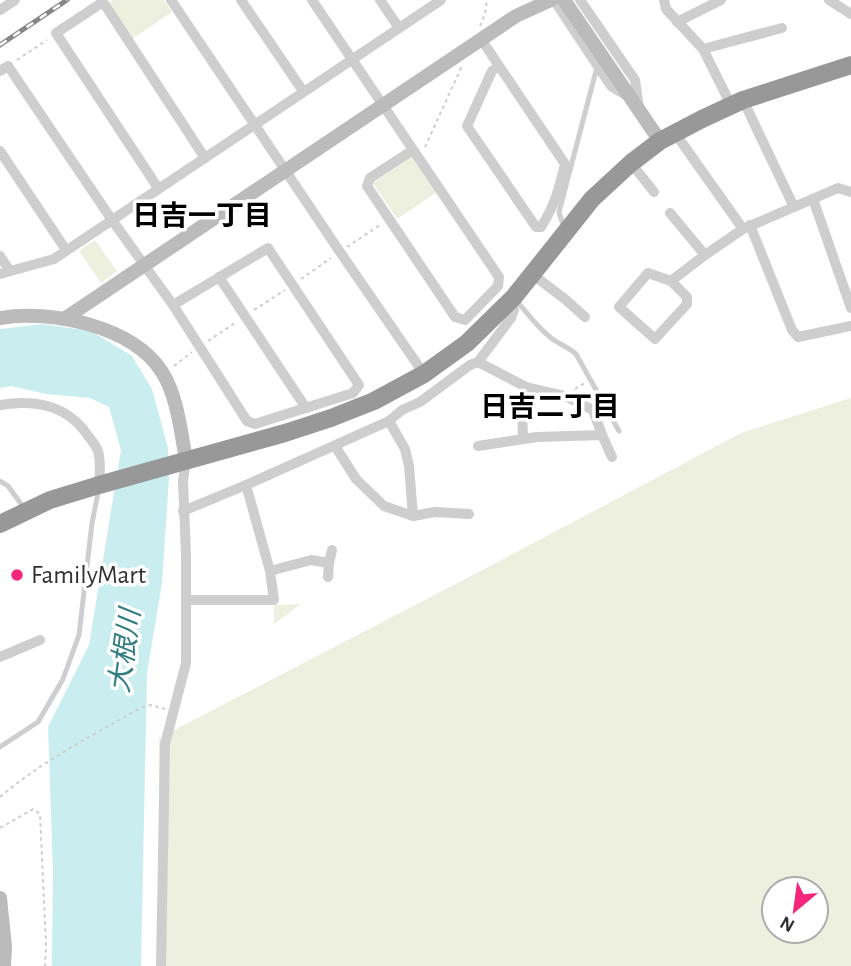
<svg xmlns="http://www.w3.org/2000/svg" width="851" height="966" font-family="'Alegreya Sans','Noto Sans JP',sans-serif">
  <rect width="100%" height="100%" fill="#fff"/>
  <g fill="#edefdf" fill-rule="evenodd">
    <polygon points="113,0 164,0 172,12 132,39 108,3"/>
    <polygon points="413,156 437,192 397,219 373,183"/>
    <polygon points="95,240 117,271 101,283 79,251"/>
    <path d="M851,398V966H160L159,738L492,565L741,433ZM774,889H816V931H774Z"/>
    <polygon points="301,604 274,624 274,605"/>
  </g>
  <polygon fill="#caeef0" points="42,324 91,331 132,356 152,389 168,448 169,478 162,583 147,673 141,966 52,966 53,870 48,727 89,645 121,450 109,407 90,398 46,394 11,386 0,388 0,329"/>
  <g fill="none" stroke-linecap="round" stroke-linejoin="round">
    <g stroke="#cecece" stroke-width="2" stroke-dasharray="3.5 3.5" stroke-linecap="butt">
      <polyline points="480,26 485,14 487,0"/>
      <polyline points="17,60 47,40"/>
      <polyline points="425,147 462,66"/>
      <polyline points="347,247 380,225"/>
      <polyline points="301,279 331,258"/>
      <polyline points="254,310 285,290"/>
      <polyline points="208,341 235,323"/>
      <polyline points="174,366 192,352"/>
      <polyline points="575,389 585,383"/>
      <path d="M0,797C42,761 92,736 140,708L151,705L165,709"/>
      <polyline points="0,828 33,809 40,814 46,944 45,966"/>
    </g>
    <g stroke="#cecece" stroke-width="5">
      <polyline points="564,228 559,212 596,71 599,67"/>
      <path d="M516,300C527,313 537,327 551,338C559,344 568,347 576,354L619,431"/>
      <polyline points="0,481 8,486 24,508"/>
      <polyline points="0,747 38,722 63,679 79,635 92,523 99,488"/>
    </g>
    <g stroke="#cecece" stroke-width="10">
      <polyline points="171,0 340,252 424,374"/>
      <polyline points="241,0 303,91"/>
      <polyline points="312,0 499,277 498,286 465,320 455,317 367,186 370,178 413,150"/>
      <polyline points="380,0 399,28"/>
      <polyline points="554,0 611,86 627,96"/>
      <polyline points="580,0 635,80 639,108"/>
      <polyline points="664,0 666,9 703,49 731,105"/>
      <polyline points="829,0 851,14"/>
      <polyline points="0,10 15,0"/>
      <polyline points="677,22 721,0"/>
      <path d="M481,39L565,164C559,189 555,205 541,227H536L467,126L492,71L499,66"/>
      <polyline points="703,49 782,28"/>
      <polyline points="0,71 8,66 112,220 173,305"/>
      <polyline points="743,100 794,207"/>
      <polyline points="675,133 743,229"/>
      <polyline points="0,151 66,250"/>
      <polyline points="631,163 654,192"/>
      <polyline points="158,188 56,33 103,2 205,158"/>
      <polyline points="813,199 851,308"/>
      <polyline points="670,213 705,255 743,229 838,188 851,192"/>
      <polyline points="750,225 792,330 798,337 851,326"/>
      <polygon points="268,248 359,385 353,393 255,424 247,421 173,305"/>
      <polyline points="0,256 10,271"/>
      <polyline points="0,274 54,259 441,0"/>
      <polyline points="532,274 566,300 585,317"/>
      <polyline points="219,277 306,408"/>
      <polyline points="671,281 687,297 687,304 655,339 619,307 648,273 671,281 705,255"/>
      <polyline points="478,362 526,387"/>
      <path d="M0,405C36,399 68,405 89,437C92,441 96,446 98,451C101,462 100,474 99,485"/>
      <polyline points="389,421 402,410 420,402 470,365 478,362 511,318 514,310 509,303"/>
      <polyline points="523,439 522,405 526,387 565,396 593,410 602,435"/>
      <polyline points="478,446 537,437 602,435 612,457"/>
      <polyline points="183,511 246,485 389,421 405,449 409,466 413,516 384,506 356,479 335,446"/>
      <polyline points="413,516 435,512 469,514"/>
      <polyline points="270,571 311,560 329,563"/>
      <polyline points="328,577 329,563 332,550"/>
      <polyline points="186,600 274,600 270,571 246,485"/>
      <polyline points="0,657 40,640"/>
      <polyline points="161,966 165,744 186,663 186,555 183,481 186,460"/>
    </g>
    <g stroke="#bbb" stroke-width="14">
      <polyline points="564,0 660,141"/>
      <path d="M0,318C50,309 133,326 162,372C177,395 181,432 186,460"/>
      <polyline points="64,319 516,16 551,0"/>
      <polyline points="0,898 5,947 4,966"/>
    </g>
    <polyline stroke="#989898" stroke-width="18" points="0,524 50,500 99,485 285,433 331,418 374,401 424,374 467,343 514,297 592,199 631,163 660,141 702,119 743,100 851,65"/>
    <defs>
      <polyline id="rail" points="0,45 67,0"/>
    </defs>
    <use href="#rail" stroke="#868686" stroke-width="5"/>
    <use href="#rail" stroke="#fff" stroke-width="2.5" stroke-dasharray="8" stroke-linecap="butt"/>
  </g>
  <circle fill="#f5277d" stroke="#fff" stroke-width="2.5" cx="17" cy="575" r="7"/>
  <g text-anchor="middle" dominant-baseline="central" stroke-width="7" stroke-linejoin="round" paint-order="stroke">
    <g font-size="26" fill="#313131" stroke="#fff" text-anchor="start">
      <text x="31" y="575">FamilyMart</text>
    </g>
    <g font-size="28" font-weight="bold" fill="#000" stroke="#fff">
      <text x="202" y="217">日吉一丁目</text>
      <text x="550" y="408">日吉二丁目</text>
    </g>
    <g font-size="28" font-style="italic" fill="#2f7d80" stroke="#fff">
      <text transform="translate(126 651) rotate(-82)">大根川</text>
    </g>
  </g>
  <g transform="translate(795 910) rotate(209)"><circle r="33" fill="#ffffff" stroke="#adadad" stroke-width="2"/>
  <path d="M0-5L12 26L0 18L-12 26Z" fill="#f5277d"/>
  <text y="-10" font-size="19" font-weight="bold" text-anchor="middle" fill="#313131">N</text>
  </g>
</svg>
